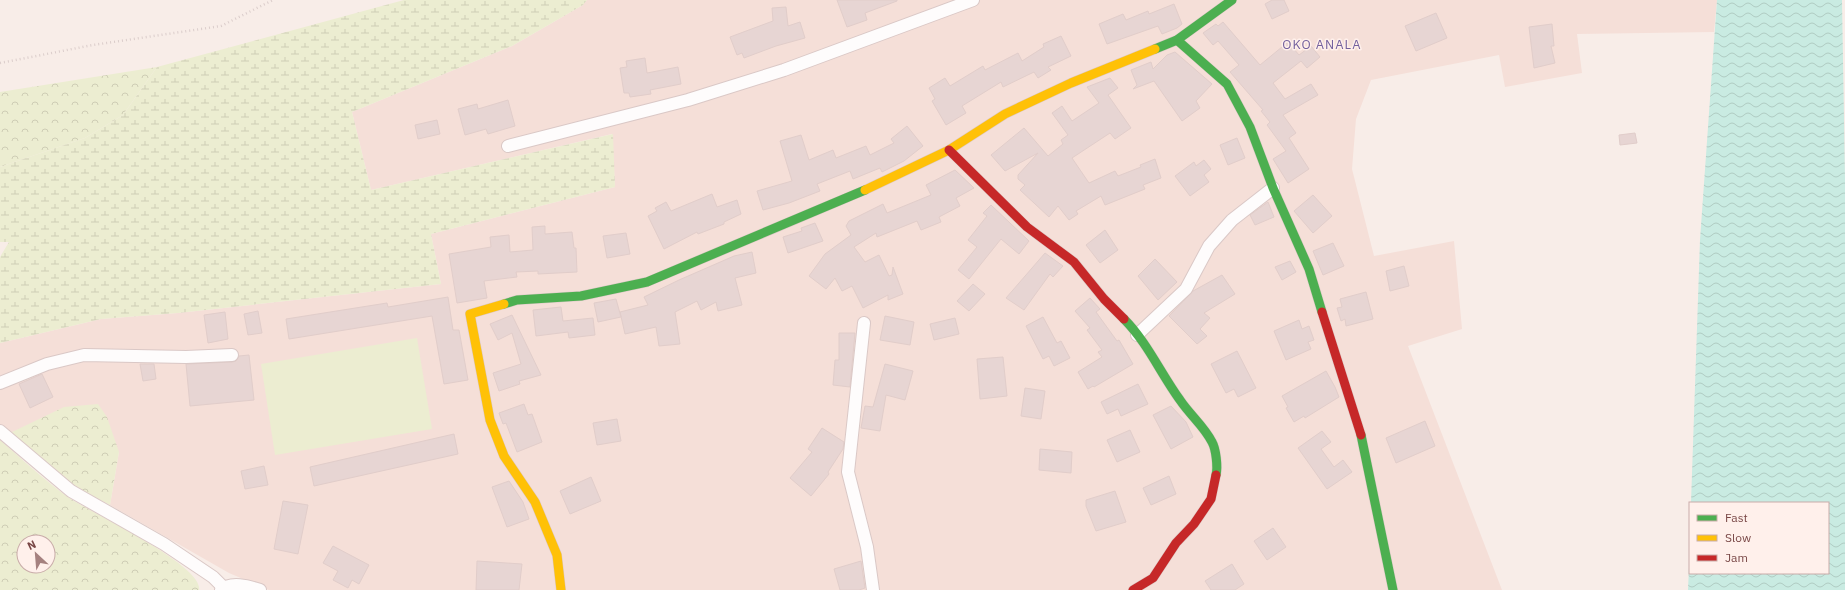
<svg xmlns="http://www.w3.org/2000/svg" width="1845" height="590" font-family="'IBM Plex Sans',sans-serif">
  <defs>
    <pattern id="forest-crowns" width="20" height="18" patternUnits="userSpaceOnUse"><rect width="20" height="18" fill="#ecedd1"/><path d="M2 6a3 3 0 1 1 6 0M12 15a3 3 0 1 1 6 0" fill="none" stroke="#cecdb5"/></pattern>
    <pattern id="wetland-marsh" width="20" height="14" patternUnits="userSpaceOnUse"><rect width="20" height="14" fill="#ecedd1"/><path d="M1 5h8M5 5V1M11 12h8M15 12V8" fill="none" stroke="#cecdb5"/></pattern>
    <pattern id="water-waves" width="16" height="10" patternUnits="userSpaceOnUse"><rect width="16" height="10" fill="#c9ebe2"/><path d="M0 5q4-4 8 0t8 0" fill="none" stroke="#b0cbc3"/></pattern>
  </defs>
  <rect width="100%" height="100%" fill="#f8ede8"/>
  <polygon fill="#f5dfd8" points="587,0 1717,0 1714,32 1577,34 1582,73 1505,87 1499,55 1371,80 1356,119 1352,169 1374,256 1454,241 1462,329 1408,346 1502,590 269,590 229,573 110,505 119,452 0,437 0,343 101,319 178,313 441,284 431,234 615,187 612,134 371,190 352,112 512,46 583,5"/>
  <g fill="url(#forest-crowns)" fill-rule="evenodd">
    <polygon points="157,67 123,115 85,138 0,167 0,92"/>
    <polygon points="98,404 107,417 119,452 110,505 73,486 10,433 64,407"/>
    <path d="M0,440C22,459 44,480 68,497C88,511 205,566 199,590H0ZM24,542H48V566H24Z"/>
  </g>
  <polygon fill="url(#wetland-marsh)" points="404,0 587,0 583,5 512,46 352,112 371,190 613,134 615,187 431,234 441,284 178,313 101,319 0,343 0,257 9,242 0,242 0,167 85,138 123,115 157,67"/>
  <polygon fill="#ecedd1" points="417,338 432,429 275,455 261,364"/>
  <polygon fill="url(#water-waves)" points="1717,0 1842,0 1845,179 1845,590 1688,590 1690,544 1690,573 1828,573 1828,503 1691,503 1700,240"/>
  <g fill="#e7d5d3" stroke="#e1cdca">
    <polygon points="837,0 897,0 897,1 865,13 867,20 847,27"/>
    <polygon points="1272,0 1284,0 1289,11 1272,19 1265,4"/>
    <polygon points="1174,4 1182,24 1177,28 1162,34 1158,26 1107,44 1099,24 1123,14 1126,20 1148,11 1149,14"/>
    <polygon points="786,7 788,26 800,22 805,38 776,46 744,58 742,53 737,55 730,37 773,21 772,8"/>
    <polygon points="1436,13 1447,38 1416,51 1405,26"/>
    <polygon points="1223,22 1260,65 1288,42 1299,55 1311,46 1320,57 1307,68 1301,61 1273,83 1285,99 1311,84 1318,95 1283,115 1296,133 1289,138 1309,169 1288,183 1273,159 1286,151 1267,125 1270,122 1261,111 1263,110 1230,72 1239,65 1218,41 1213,45 1203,33 1216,24 1218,26"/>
    <polygon points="1552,24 1554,46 1551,46 1555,63 1534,68 1529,27"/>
    <polygon points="1061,36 1071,56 1048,67 1051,70 1038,78 1034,72 1003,87 1001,82 962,106 966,113 946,125 932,101 935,99 929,88 945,78 950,86 983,66 985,70 1018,53 1022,61 1044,47 1043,44"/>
    <polygon points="1175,52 1212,84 1196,101 1200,108 1182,121 1154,81 1133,89 1137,85 1131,70 1151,62 1153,69 1167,55"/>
    <polygon points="645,58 647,73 678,67 681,84 650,90 651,94 630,97 629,93 624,93 620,68 627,67 626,61"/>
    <polygon points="1110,78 1118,88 1108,95 1131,128 1115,139 1110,133 1072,158 1089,183 1115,171 1118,176 1141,167 1140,165 1155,159 1161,178 1143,185 1145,189 1105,205 1101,196 1076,211 1078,214 1069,220 1058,206 1049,217 1020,190 1025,185 1018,179 1018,175 1038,153 1005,171 991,155 1024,128 1048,156 1063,144 1061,140 1068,135 1052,113 1062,106 1072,121 1099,103 1087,87"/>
    <polygon points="508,100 515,126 488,134 486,129 465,135 458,109 477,104 478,109"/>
    <polygon points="437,120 440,134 418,139 415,125"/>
    <polygon points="907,126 923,146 904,161 882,172 880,168 853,179 850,171 817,184 820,191 789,203 763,210 757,191 792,181 780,141 801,135 809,160 833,150 836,158 866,146 870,155 894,143 891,139"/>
    <polygon points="1635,133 1637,143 1620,145 1619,135"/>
    <polygon points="1237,138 1245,158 1228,165 1220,145"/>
    <polygon points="1204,160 1211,169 1204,175 1209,182 1190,196 1175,176 1194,162 1196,166"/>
    <polygon points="955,170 974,188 956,198 960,206 939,217 941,222 921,230 917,221 877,237 876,233 854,247 865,262 879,255 889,276 892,275 893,267 903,294 888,300 888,295 863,308 852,286 842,291 835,278 826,289 809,276 825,254 851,235 846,226 849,221 883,204 887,213 931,195 926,185"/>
    <polygon points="712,194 717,207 737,200 741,214 724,222 724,224 698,234 697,232 664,249 648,216 657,211 655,208 666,202 671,211"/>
    <polygon points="1313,195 1332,216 1313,233 1294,211"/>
    <polygon points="1268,202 1274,217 1255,225 1250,215"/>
    <polygon points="991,205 1029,241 1019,254 1001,239 969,279 958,270 977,247 968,240 987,216 983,213"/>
    <polygon points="815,223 823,241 788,253 783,237 802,231 801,228"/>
    <polygon points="545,226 545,234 572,232 574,248 576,248 577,272 538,274 538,271 516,272 517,277 484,281 487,298 457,303 449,254 491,247 490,237 509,235 510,252 533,250 532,227"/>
    <polygon points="1105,230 1118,250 1100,263 1086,245"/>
    <polygon points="626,233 630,254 607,258 603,236"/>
    <polygon points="1333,243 1344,266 1323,275 1313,251"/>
    <polygon points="752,252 756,273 735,278 742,305 718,311 716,302 701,310 697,301 675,312 680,344 659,346 656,327 625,334 620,312 648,305 644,297 679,280 734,256"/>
    <polygon points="1045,253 1063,266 1053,277 1050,274 1024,310 1006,298"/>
    <polygon points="1155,259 1177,282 1158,300 1138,276"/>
    <polygon points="1290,261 1296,272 1282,280 1275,267"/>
    <polygon points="1404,266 1409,286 1390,291 1386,271"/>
    <polygon points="1222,275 1235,294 1204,313 1210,318 1200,329 1207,336 1197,344 1169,316 1193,291"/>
    <polygon points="973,284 985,294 969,311 957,301"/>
    <polygon points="1366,292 1373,319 1346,326 1345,319 1341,321 1337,308 1342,307 1340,299"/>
    <polygon points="448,297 453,330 459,330 468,380 444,384 432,316 289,339 286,319 387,303 388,307"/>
    <polygon points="1090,298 1100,309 1096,312 1117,341 1119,340 1133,364 1094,387 1093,386 1088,389 1078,372 1102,357 1098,352 1102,350 1087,330 1090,328 1075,311"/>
    <polygon points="616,299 621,317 598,322 594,303"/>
    <polygon points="561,307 563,321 593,318 595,335 569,338 568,332 536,336 533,310"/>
    <polygon points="258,311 262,333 248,335 244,314"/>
    <polygon points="225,312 228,339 208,343 204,315"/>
    <polygon points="512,315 541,375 519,381 520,384 499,391 493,373 521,364 512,333 498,340 490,324"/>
    <polygon points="885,316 914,322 910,345 880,340"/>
    <polygon points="1043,317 1057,343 1061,341 1070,358 1054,366 1049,356 1043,359 1026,326"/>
    <polygon points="955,318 959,334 934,340 930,324"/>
    <polygon points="1299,320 1302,329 1309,326 1314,340 1308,342 1311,349 1286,360 1274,331"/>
    <polygon points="839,333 855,333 850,387 833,385 835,360 839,360"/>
    <polygon points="1237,351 1256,388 1238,397 1234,389 1226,393 1211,364"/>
    <polygon points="249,355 254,400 190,406 186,364 232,362 236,361 239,356"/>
    <polygon points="1003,357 1007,396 980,399 977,359"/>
    <polygon points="140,364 154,364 156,379 143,381"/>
    <polygon points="885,364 913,371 905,400 886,395 880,431 861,428 865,406 873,407"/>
    <polygon points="1326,371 1335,387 1339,397 1305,418 1304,416 1294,422 1286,408 1288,407 1282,396"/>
    <polygon points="42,374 53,397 30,408 19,384"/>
    <polygon points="1138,384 1148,404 1121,416 1118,409 1107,414 1101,402"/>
    <polygon points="1025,388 1045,391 1041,419 1021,416"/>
    <polygon points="524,404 528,415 532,414 542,442 517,452 506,423 503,424 499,413"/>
    <polygon points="1171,406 1186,422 1193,437 1171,449 1153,415"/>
    <polygon points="617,419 621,441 597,445 593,423"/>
    <polygon points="1425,421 1435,446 1396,463 1386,438"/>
    <polygon points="822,428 844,442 843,449 828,472 829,474 811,496 790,478 812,452 808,449"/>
    <polygon points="1130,430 1140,452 1117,462 1107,440"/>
    <polygon points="1322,431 1331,442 1321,449 1334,467 1343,460 1352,472 1327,489 1298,448"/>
    <polygon points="454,434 458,454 314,486 310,467"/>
    <polygon points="1040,449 1072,452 1071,473 1039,470"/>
    <polygon points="264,466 268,485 245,489 241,471"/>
    <polygon points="1169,476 1176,494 1151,505 1143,488"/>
    <polygon points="591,477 601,501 570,514 560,491"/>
    <polygon points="509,481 523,502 529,519 507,527 492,487"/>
    <polygon points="1115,491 1126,522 1096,531 1086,506 1086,500"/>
    <polygon points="283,501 308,505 298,554 274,549"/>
    <polygon points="1273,528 1286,547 1267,560 1254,541"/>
    <polygon points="333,546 369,565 359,584 352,580 348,588 333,580 338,571 323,563"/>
    <polygon points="477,561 522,564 519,590 476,590"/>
    <polygon points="861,561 865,588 859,590 840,590 834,569"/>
    <polygon points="1232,564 1244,584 1235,590 1211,590 1205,581"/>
  </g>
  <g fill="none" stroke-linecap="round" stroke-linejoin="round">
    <defs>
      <g id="street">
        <polyline points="508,146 688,100 784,70 973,0"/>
        <polyline points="864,323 848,472 867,547 873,590"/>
        <polyline points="1137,335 1186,289 1209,246 1232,220 1273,188"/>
        <polyline points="0,383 47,364 84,355 186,357 232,355"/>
        <polyline points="0,431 71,491 164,544 213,577 224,588"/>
        <path d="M221,590C231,581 248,586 260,590"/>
      </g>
      <g id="fast">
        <polyline points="1177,40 1227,84 1250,127 1273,188 1309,269 1322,312"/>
        <polyline points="1155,49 1177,40 1232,0"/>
        <polyline points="504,304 517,300 581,296 647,282 865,190"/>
        <path d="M1124,319C1147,342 1161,374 1180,400C1190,415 1204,426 1212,442C1216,449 1218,467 1216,475"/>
        <polyline points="1361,435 1393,590"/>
      </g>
      <g id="slow">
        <polyline points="865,190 949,150 1005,114 1071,83 1155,49"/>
        <polyline points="504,304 470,314 490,420 504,456 535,502 557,555 561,590"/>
      </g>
      <g id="jam">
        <polyline points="949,150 1027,227 1074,262 1104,299 1124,319"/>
        <polyline points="1322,312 1361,435"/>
        <polyline points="1133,590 1153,578 1176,543 1194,524 1211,499 1216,475"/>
      </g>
    </defs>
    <use href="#street" stroke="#dac8c6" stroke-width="14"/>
    <use href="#fast" stroke="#dcc9c6" stroke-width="10"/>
    <use href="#slow" stroke="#dcc9c6" stroke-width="10"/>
    <use href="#jam" stroke="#dcc9c6" stroke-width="10"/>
    <polyline stroke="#dbcdcb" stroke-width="2.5" stroke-dasharray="1 3" stroke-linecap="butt" points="0,63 93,45 221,26 273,0"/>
    <use href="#street" stroke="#fefcfc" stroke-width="12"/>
    <use href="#fast" stroke="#4caf50" stroke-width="9"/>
    <use href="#slow" stroke="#ffc107" stroke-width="9"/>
    <use href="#jam" stroke="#c62828" stroke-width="9"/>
  </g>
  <g text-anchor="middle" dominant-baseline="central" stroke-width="3" stroke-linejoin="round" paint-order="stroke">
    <g font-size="13" letter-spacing="1" fill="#74609d" stroke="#fff0eb">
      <text x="1322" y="44">OKO ANALA</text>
    </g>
  </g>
  <rect x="1689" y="502" width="140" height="72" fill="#fff0eb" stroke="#c9aca9"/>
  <rect x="1697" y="515" width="20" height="6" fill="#4caf50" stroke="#c9aca9"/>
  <text x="1725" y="522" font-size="12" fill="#794746">Fast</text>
  <rect x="1697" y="535" width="20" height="6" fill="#ffc107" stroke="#c9aca9"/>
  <text x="1725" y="542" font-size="12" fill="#794746">Slow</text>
  <rect x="1697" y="555" width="20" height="6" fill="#c62828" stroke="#c9aca9"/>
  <text x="1725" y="562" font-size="12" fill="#794746">Jam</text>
  <g transform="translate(36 554) rotate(334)"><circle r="19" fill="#fff0eb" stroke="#c9aca9"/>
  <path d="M0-3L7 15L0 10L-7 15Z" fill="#a5817f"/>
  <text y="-6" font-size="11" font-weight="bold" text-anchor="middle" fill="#794746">N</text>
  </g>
</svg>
